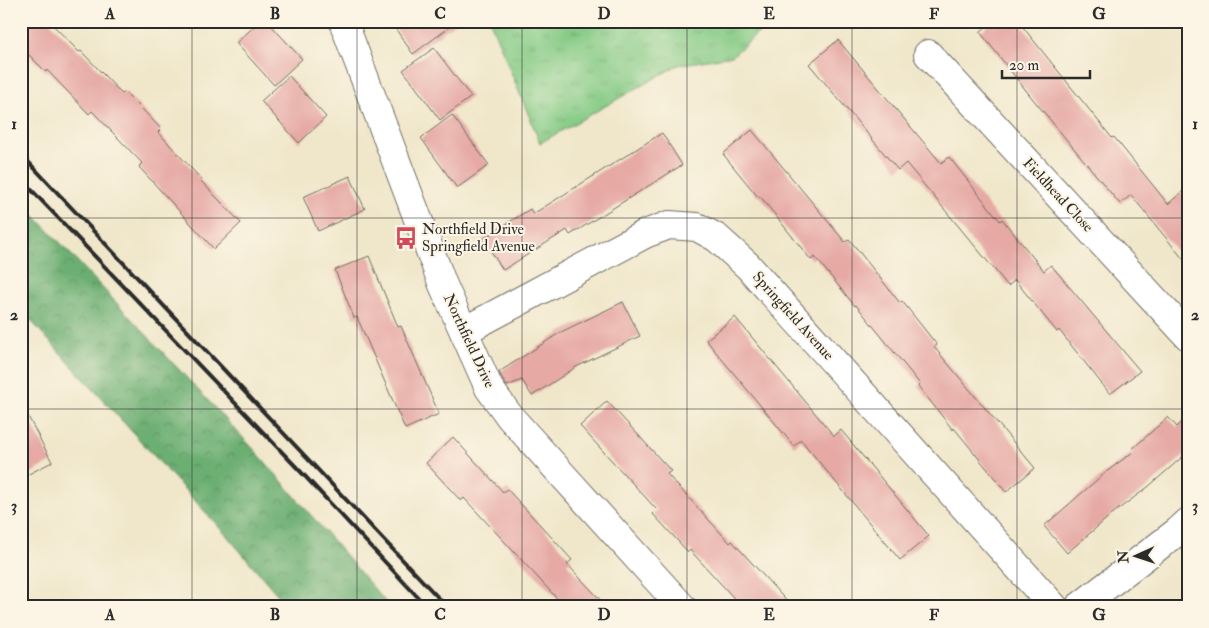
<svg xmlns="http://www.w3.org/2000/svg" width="1209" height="628" font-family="'IM FELL Double Pica',serif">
  <defs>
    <pattern id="grass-tufts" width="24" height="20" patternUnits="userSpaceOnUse" patternTransform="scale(1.25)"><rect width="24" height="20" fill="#85cb85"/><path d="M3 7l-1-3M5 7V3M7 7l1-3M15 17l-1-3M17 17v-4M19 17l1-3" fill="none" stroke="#73ae73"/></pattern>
    <pattern id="forest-crowns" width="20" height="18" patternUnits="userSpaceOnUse" patternTransform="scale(1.25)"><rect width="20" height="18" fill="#6caf72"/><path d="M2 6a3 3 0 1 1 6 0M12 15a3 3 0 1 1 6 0" fill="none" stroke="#598f5e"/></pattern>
  </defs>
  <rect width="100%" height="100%" fill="#fcf5e5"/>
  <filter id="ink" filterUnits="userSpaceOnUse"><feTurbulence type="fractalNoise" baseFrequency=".02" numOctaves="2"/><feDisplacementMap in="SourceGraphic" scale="10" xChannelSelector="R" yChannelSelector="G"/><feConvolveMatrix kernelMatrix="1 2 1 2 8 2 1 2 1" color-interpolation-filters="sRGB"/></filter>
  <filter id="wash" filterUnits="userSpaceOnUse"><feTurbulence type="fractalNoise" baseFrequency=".0096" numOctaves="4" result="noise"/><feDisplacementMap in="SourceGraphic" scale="20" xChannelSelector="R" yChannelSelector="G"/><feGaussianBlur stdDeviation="1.12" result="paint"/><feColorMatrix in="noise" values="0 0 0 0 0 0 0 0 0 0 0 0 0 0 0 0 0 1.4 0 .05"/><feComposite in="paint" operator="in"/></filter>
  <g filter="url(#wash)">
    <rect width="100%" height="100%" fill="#f0e7cb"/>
    <polygon fill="url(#grass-tufts)" stroke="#587b58" points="490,21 772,21 732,56 678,65 540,143"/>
    <polygon fill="url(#forest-crowns)" stroke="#4c6d4e" points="21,201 261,457 390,607 288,607 227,536 21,310"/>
    <g id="blocks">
      <g fill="#e6a9a4">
        <polygon points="21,21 49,21 79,52 81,51 122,94 125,92 144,111 161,129 158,132 201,179 200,180 241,223 214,249 139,167 142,163 92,111 89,114 47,70 46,72 21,47"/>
        <polygon points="260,21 267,21 302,59 274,85 236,43"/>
        <polygon points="390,21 458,21 413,54"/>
        <polygon points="993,21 1018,21 1112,138 1114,137 1168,204 1188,187 1188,265 1131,195 1120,204 1032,98 980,32"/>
        <polygon points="838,40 941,163 949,157 1000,221 1002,219 1044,271 1051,265 1140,371 1110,394 1059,330 1057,332 1015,280 1008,286 906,163 898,170 809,64"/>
        <polygon points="434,48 471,97 440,120 403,70"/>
        <polygon points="289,76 326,117 299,143 261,101"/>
        <polygon points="452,115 489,165 457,188 421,138"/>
        <polygon points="752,130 845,242 849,239 900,303 902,301 937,345 934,347 1035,468 1006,492 954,428 953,430 934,406 918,386 920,384 856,305 855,306 815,257 811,260 760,196 758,197 723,154"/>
        <polygon points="662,133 682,165 570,235 567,230 503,270 483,239 530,209 533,214"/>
        <polygon points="350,176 365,209 318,231 303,197"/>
        <polygon points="369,256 398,327 401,326 439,414 405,429 357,317 354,318 335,270"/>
        <polygon points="623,302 640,336 576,367 532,396 522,380 507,386 503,380 499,372 561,332"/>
        <polygon points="735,317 834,436 841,430 929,536 900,560 801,440 794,446 706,340"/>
        <polygon points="607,401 671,471 667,474 730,543 732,541 792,607 742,607 690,550 688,552 653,514 657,510 580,426"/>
        <polygon points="21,403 52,462 21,478"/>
        <polygon points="1188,416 1188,452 1148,487 1112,514 1067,553 1044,526 1106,472 1133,452 1131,450 1168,417 1177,427"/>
        <polygon points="453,437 503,492 507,489 554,540 572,560 567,564 607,607 565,607 464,498 461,501 426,463"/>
      </g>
    </g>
  </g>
  <g filter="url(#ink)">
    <use href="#blocks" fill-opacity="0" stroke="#706d63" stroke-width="1"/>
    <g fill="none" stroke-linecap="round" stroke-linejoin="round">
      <defs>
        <g id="minor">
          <polyline points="343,21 443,285 489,388 510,417 682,607"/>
          <polyline points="928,54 1188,336"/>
          <polyline points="464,331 645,234 669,225 697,227 717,238 748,266 1054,607"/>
          <polyline points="1079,607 1177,532 1188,522"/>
        </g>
      </defs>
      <use href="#minor" stroke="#706d63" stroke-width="30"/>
      <use href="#minor" stroke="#fff" stroke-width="28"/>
      <g stroke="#2b2b2b" stroke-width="4">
        <polyline points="21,154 447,607"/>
        <polyline points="21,179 302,473 427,607"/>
      </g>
    </g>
  </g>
  <path fill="none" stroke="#2b2b2b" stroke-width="1" stroke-opacity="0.55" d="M192,21V607M357,21V607M522,21V607M687,21V607M852,21V607M1017,21V607M21,218H1188M21,409H1188"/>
  <defs>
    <symbol id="bus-bare" viewBox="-9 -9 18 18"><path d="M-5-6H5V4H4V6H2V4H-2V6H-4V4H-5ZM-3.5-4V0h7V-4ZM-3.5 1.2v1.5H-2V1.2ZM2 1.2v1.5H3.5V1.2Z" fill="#d1495b" stroke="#fcf5e5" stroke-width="2.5" paint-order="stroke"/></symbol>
  </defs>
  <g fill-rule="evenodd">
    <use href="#bus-bare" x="390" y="222" width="32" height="32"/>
  </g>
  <g text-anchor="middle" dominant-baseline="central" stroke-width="4" stroke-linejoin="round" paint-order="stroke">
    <g font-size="15" fill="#2b2b2b" stroke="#fcf5e5">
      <text transform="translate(1058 195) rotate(47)">Fieldhead Close</text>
      <text transform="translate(793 316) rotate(48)">Springfield Avenue</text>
      <text transform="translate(469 341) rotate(65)">Northfield Drive</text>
    </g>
    <g font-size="15" fill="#2b2b2b" stroke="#fcf5e5" text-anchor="start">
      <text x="422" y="229">Northfield Drive<tspan x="422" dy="17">Springfield Avenue</tspan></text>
    </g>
  </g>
  <rect width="1209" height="628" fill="none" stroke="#fcf5e5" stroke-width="55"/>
  <g transform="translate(1136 556) rotate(267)" stroke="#fcf5e5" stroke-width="4" paint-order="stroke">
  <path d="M0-4L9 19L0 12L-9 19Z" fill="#2b2b2b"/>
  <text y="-8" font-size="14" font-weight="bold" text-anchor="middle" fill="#2b2b2b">N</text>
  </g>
  <path d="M1002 70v8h88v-8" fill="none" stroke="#2b2b2b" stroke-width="2.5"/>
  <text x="1009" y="70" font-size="15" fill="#2b2b2b" stroke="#fcf5e5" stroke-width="4" paint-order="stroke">20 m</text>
  <rect x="28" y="28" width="1154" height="572" fill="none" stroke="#2b2b2b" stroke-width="2"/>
  <g font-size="16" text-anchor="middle" font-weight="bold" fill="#2b2b2b">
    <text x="110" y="19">A</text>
    <text x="275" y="19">B</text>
    <text x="440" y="19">C</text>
    <text x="604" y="19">D</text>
    <text x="769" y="19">E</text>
    <text x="934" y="19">F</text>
    <text x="1099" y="19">G</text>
    <text x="14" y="129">1</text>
    <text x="1195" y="129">1</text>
    <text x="14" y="320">2</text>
    <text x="1195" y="320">2</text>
    <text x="14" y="511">3</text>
    <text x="1195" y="511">3</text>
    <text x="110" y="620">A</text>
    <text x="275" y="620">B</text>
    <text x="440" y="620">C</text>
    <text x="604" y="620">D</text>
    <text x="769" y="620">E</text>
    <text x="934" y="620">F</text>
    <text x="1099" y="620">G</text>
  </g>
</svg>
